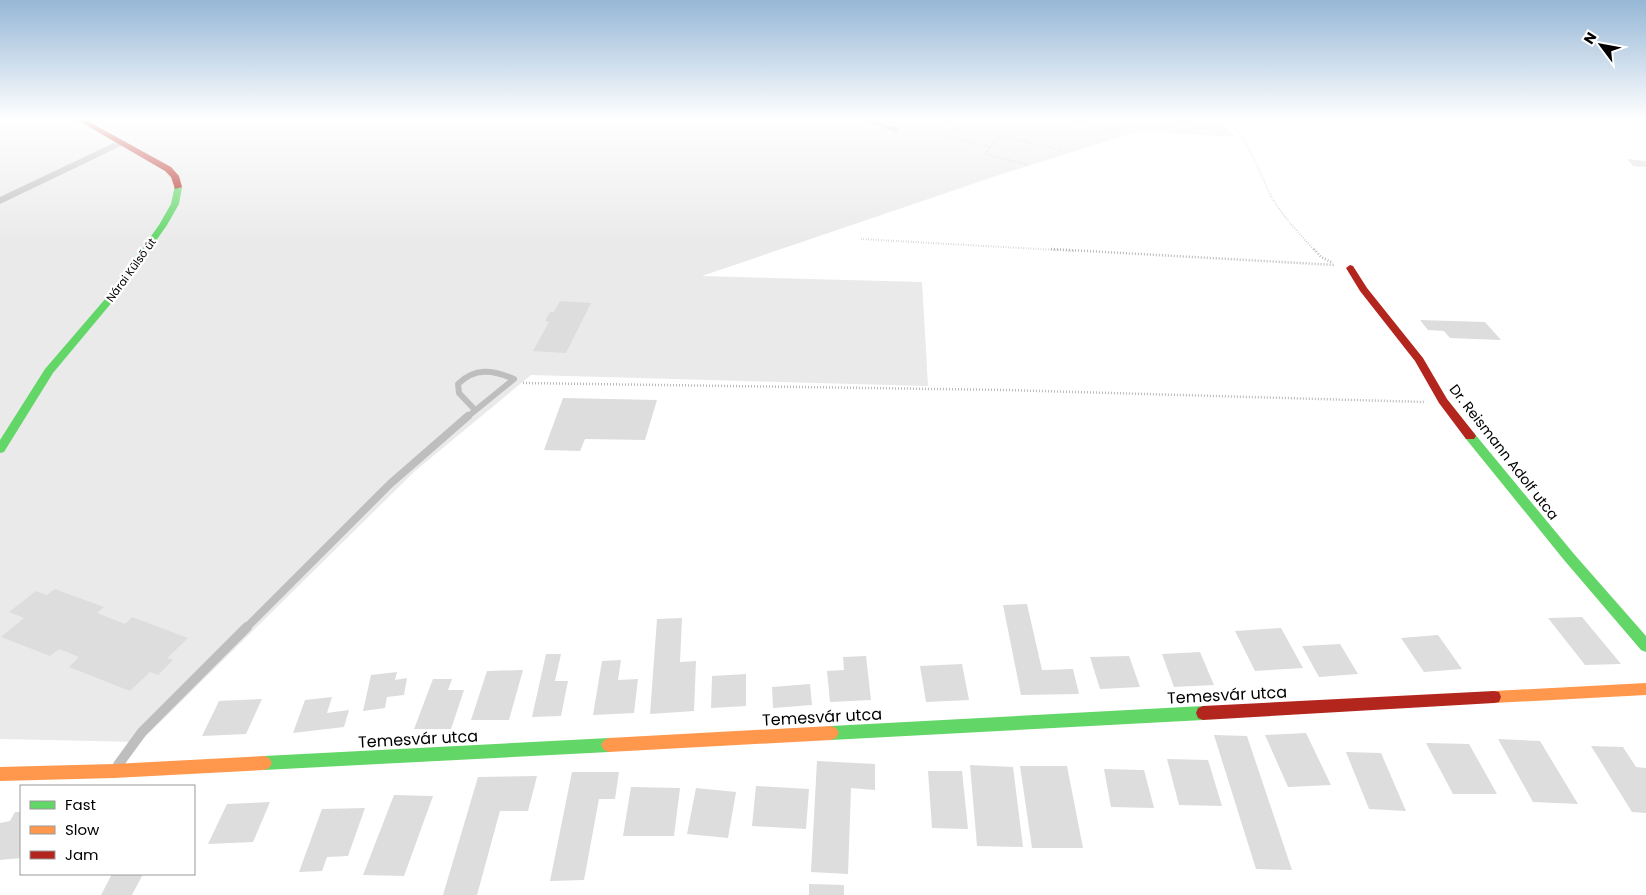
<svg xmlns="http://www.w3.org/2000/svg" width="1646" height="895" font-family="Poppins,sans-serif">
  <rect width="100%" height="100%" fill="#fff"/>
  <polygon fill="#eaeaea" points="0,118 1219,118 1235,137 1139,131 999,175 702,276 922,282 928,386 531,375 415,471 140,742 0,739"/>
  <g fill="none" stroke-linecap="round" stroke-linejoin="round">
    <polyline stroke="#bcbcbc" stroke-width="4" points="861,118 896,130"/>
  </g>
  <g fill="#ddd">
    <polygon points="1627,159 1646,161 1646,167 1633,166"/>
    <polygon points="560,301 591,303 566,353 533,351 549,322 545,321 550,312 554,312"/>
    <polygon points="1420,320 1485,322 1501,340 1450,338 1444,331 1428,330"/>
    <polygon points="563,398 657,400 645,440 585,439 580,451 544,450"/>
    <polygon points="55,589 104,607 97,613 125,624 132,617 188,638 167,658 173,660 158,675 150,672 130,691 69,667 79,657 59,649 50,656 1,637 24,618 9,612 36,591 47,595"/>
    <polygon points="1027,604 1042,670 1073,669 1079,694 1021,695 1003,605"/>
    <polygon points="1582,617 1621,664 1585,665 1548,618"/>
    <polygon points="682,618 680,662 696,661 694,711 650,714 657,619"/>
    <polygon points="1281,628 1303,668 1255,671 1235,631"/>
    <polygon points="1438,635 1462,669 1424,672 1401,638"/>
    <polygon points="1340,644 1358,674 1319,677 1302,646"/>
    <polygon points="1200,652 1214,685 1174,687 1162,654"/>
    <polygon points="546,654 561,654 555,681 568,681 561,716 532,717"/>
    <polygon points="866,656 871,700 830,702 827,671 844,670 843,657"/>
    <polygon points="1129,656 1140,687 1100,689 1090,657"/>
    <polygon points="621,660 618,680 638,679 634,713 593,715 602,661"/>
    <polygon points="962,664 969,700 926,702 920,666"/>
    <polygon points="523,670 509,720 471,720 487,671"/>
    <polygon points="397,672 395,680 407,678 404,695 387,697 385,708 363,711 371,675"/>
    <polygon points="746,674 746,706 711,708 712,676"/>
    <polygon points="433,679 452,679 448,690 464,690 451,729 414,729"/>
    <polygon points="810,684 812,705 773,708 772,687"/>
    <polygon points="332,697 327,713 349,710 344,727 293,733 305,700"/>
    <polygon points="262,699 246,734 202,736 219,701"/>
    <polygon points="1306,733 1331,785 1288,787 1265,735"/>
    <polygon points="1214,735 1247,736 1292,870 1256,869"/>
    <polygon points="1498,739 1540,741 1578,804 1533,802"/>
    <polygon points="1426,743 1469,744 1497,794 1453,794"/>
    <polygon points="1591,746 1623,747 1636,767 1646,768 1646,813 1632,812"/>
    <polygon points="1346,752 1381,753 1406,811 1369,809"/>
    <polygon points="1167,759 1208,760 1222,806 1179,805"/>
    <polygon points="817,761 875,764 875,790 851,788 848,874 811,872"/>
    <polygon points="970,765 1013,767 1023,847 977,846"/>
    <polygon points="1020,766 1067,766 1083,848 1032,848"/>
    <polygon points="1104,769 1144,770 1154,808 1111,807"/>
    <polygon points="928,771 962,771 968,829 932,828"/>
    <polygon points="572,772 619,772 615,799 599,799 584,880 550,881"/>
    <polygon points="537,776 528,811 500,811 477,895 443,895 478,777"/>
    <polygon points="756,786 809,789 806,829 752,826"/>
    <polygon points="631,787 680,788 674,836 623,836"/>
    <polygon points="696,788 736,792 728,838 687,834"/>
    <polygon points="394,795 433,796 404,876 363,875"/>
    <polygon points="270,802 253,842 208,844 227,804"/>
    <polygon points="365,808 348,856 327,857 322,871 299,872 322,809"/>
    <polygon points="15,812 21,812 21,858 0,860 0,823 10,821"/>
    <polygon points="112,874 143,874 132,895 101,895"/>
    <polygon points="809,884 844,885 844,895 809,895"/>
  </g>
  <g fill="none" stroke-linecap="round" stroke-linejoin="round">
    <g stroke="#b8b8b8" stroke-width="2" stroke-dasharray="0.5 2" stroke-linecap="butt">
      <polyline points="934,118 962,124"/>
      <polyline points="970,118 949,137 990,147 1019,118"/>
      <polyline points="1061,118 1120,131"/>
      <polyline points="1164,118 1210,127"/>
      <path d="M1227,118C1248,139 1258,170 1271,196C1282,216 1300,234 1315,251"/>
      <polyline points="1002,136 1062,150"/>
      <polyline points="990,147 985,154 1026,164"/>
      <polyline points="861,239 1074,251"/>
    </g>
    <g stroke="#b8b8b8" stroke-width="2.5" stroke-dasharray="1 2" stroke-linecap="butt">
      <polyline points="1051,249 1335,265"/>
      <polyline points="1314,249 1321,257 1333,263"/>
      <polyline points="523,383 1006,390 1424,402"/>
    </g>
    <path stroke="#bebebe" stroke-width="6" d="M466,418L514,379C493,370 475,367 458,384L459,393L475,410"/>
    <polyline stroke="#bebebe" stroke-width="8" points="245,629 390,484 468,416"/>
    <polyline stroke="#bebebe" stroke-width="10" points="118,765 142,732 247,627"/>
    <polygon fill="#bebebe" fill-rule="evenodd" points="120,140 125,143 123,145 0,204 0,197"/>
    <g fill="#63d668" fill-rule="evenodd">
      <polygon points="175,185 182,187 179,204 167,225 118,295 53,373 4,452 0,453 0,440 45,369 112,291 159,225 171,204"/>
      <polygon points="1470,432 1474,433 1574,554 1646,636 1646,652 1641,650 1564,560 1466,439 1464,436"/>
      <polygon points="1203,706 1208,708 1210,713 1208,718 1203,720 831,740 826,738 823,733 826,728 831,726"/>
      <polygon points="609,738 614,740 617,745 614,750 609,752 264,770 259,768 256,763 259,758 264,756"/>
    </g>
    <g fill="#ff974d" fill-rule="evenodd">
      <polygon points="1646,683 1646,695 1494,703 1489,702 1487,697 1489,692 1494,691"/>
      <polygon points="831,726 836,728 839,733 836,738 831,740 609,752 604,750 601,745 604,740 609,738"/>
      <polygon points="264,756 269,758 272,763 269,768 264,770 114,778 0,781 0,767 114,764"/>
    </g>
    <g fill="#b3261e" fill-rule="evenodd">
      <polygon points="74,118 82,118 171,167 179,176 182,187 175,189 171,177 165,171"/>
      <polygon points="1350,265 1353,266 1367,288 1423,358 1447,399 1474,433 1476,436 1474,439 1466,439 1439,403 1415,361 1360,291 1346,268"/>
      <polygon points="1494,691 1499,692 1501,697 1499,702 1494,703 1203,720 1198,718 1196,713 1198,708 1203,706"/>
    </g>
  </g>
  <linearGradient id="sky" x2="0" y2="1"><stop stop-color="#96b7d6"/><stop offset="0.49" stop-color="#fff"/><stop offset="1" stop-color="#fff" stop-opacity="0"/></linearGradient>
  <rect width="1646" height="243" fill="url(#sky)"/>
  <g text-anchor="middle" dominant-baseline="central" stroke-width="4.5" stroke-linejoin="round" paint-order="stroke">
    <g font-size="11" fill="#000" stroke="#fff">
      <text transform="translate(131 270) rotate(-54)">Nárai Külső út</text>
    </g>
    <g font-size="14" fill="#000" stroke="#fff">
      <text transform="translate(1504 452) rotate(52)">Dr. Reismann Adolf utca</text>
    </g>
    <g font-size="16" fill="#000" stroke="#fff">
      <text transform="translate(1227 695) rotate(-3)">Temesvár utca</text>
      <text transform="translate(822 717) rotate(-3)">Temesvár utca</text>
      <text transform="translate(418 739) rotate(-3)">Temesvár utca</text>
    </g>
  </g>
  <rect x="20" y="785" width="175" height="90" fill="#ffffff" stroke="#999999"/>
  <rect x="30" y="801" width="25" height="8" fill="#63d668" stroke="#999999"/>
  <text x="65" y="810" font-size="15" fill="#000000">Fast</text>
  <rect x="30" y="826" width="25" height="8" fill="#ff974d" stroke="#999999"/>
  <text x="65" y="835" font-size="15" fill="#000000">Slow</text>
  <rect x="30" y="851" width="25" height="8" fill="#b3261e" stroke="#999999"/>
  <text x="65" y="860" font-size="15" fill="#000000">Jam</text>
  <g transform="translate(1601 45) rotate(302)" stroke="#ffffff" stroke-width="4" paint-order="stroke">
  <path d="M0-4L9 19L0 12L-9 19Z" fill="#000000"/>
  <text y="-8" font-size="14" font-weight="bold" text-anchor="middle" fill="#000000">N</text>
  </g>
</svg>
